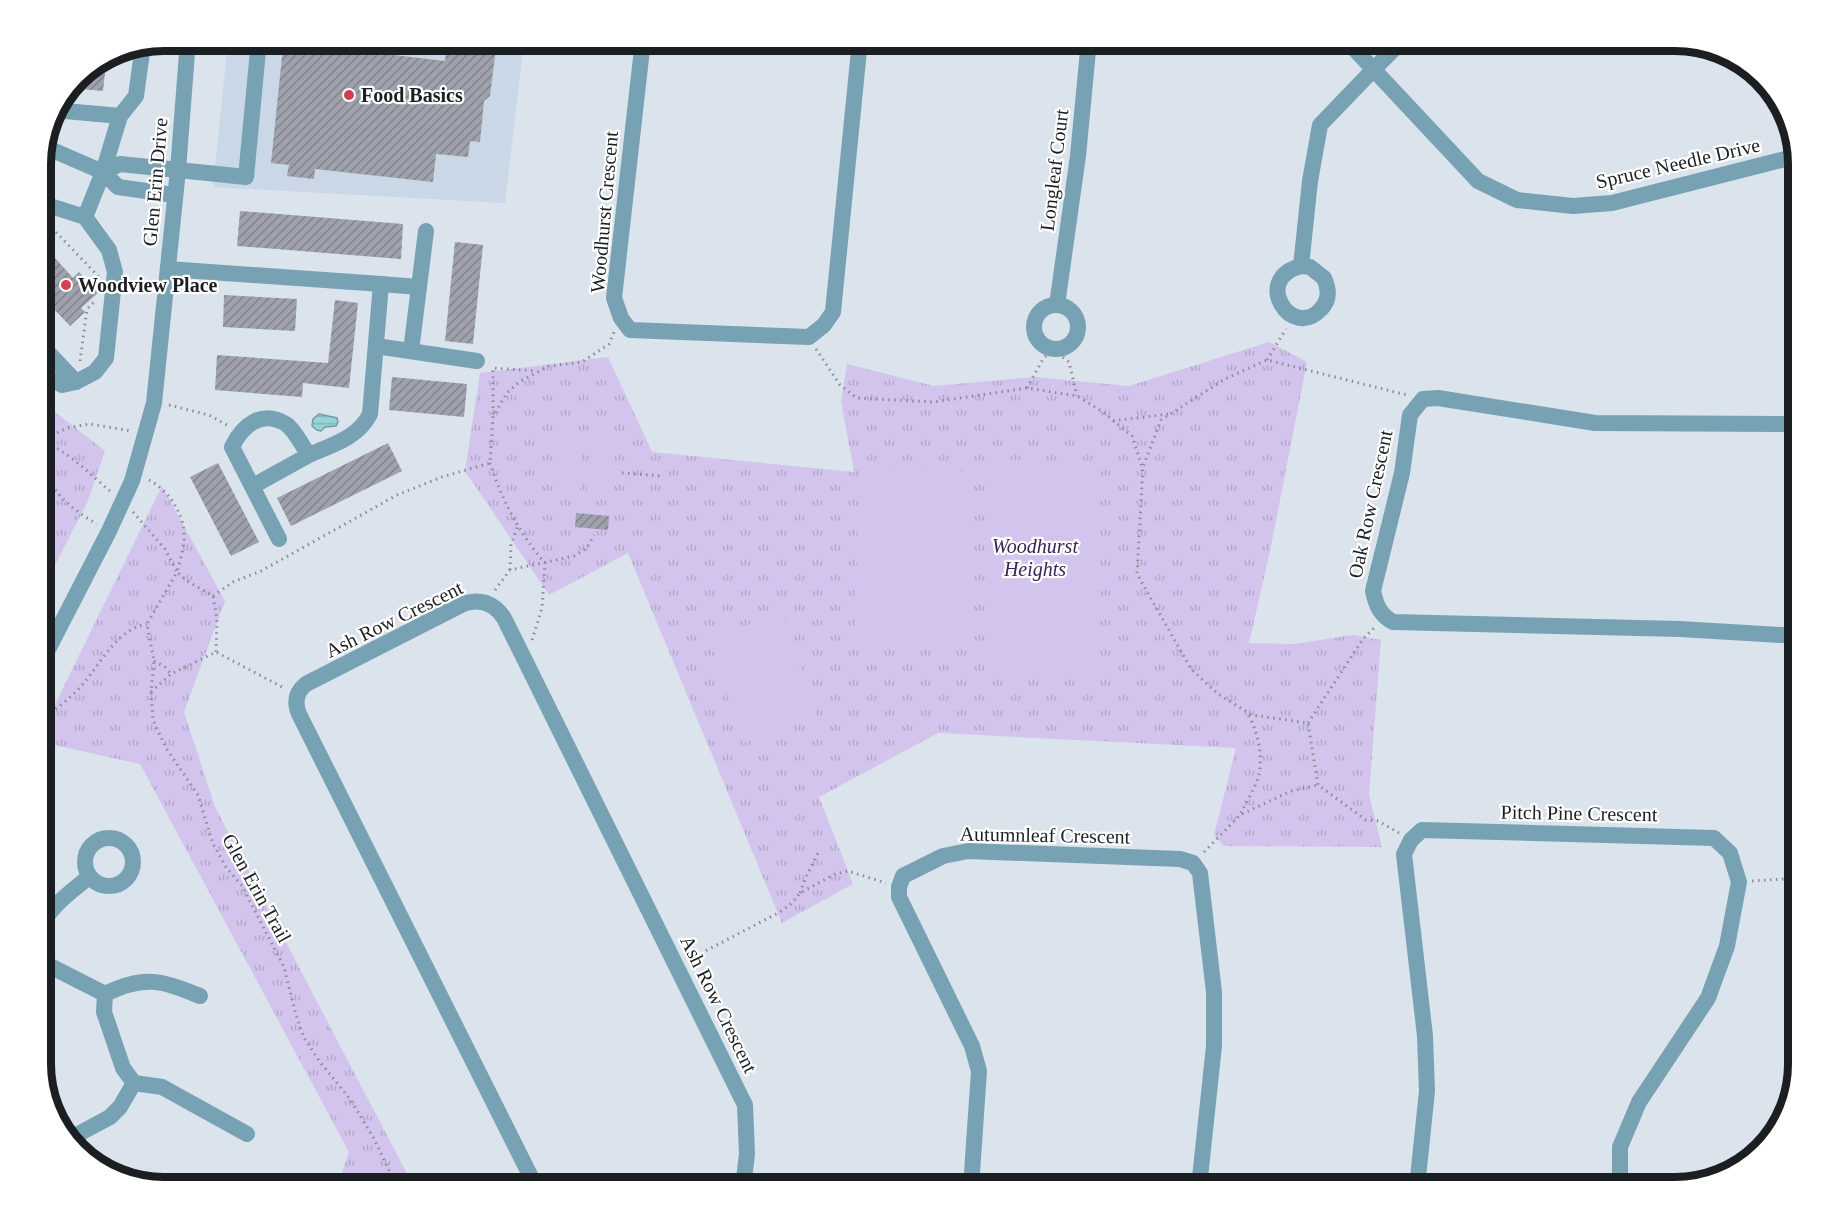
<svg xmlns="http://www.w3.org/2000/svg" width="1839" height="1228" font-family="Georgia,serif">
  <defs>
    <pattern id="grass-tufts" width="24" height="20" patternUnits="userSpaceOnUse" patternTransform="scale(1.5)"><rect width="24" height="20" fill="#d2c4ec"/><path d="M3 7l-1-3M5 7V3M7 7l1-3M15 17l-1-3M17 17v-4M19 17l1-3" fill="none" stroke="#b4a8ca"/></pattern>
    <pattern id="water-rules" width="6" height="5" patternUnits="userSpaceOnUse" patternTransform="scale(1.5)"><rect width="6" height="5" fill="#98d3d6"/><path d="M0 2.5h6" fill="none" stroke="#82b5b7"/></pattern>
    <pattern id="building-hatch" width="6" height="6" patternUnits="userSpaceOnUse" patternTransform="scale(1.5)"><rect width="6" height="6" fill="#9fa2ac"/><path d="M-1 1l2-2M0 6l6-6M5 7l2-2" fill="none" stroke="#81838c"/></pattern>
  </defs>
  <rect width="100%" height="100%" fill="#dbe3ec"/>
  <polygon fill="#cad7e6" points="228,41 524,41 505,203 213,187"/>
  <g fill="url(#grass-tufts)">
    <polygon points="1269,342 1307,362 1270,551 1249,643 1294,644 1353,635 1381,640 1369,795 1382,847 1224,846 1214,835 1236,748 938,733 819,797 853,884 782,923 628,553 549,595 465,471 480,373 608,357 652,452 854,472 841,401 847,364 934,386 1034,377 1129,386"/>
    <polygon points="41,388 52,401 55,412 105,451 87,503 41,592"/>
    <polygon points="162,486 225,601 184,712 215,807 414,1187 337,1187 349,1152 140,764 41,742 41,733"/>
  </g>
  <g fill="#d2c4ec">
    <polygon points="557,436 583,437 580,493 554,492"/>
    <polygon points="590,438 616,440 613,495 587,494"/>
    <polygon points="989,459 1101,462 1096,673 984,670"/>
    <polygon points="859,469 971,471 968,646 855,644"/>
    <polygon points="783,614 817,719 743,743 709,637"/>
  </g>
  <polygon fill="url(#water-rules)" stroke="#739da0" stroke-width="1.5" points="319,414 337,418 338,422 336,426 325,427 321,431 317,430 312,426 313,419"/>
  <g fill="url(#building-hatch)">
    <polygon points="286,40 343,46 343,49 445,61 448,40 497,40 490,96 484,101 480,142 470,141 468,157 436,154 433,182 315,169 314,179 287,176 289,165 271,163 283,47 286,48"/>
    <polygon points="107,56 103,91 69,88 77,76"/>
    <polygon points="240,211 403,224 401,259 237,246"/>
    <polygon points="455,242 483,245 473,344 445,341"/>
    <polygon points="41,255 49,263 55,258 73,278 79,272 98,293 81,308 85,312 70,326 51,306 49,308 41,299"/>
    <polygon points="224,295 297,299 295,331 223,327"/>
    <polygon points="335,300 358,303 349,388 303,383 302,397 215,390 217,355 328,363"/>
    <polygon points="392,377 467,384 464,417 389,410"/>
    <polygon points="388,443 402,471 291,526 277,498"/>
    <polygon points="218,463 259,542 231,556 190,477"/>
    <polygon points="576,513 609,516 608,530 575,527"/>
  </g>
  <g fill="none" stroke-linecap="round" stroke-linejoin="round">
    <g stroke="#888e94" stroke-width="3" stroke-dasharray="1.5 4.5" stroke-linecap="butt">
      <polyline points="42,221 50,226 99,277"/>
      <polyline points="816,349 840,385 857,398 934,402 1027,388 1077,396 1103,412 1132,436 1142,466"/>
      <polyline points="1267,360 1286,329"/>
      <polyline points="80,361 87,309 96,300"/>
      <polyline points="1027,388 1043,359 1053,349 1069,362 1077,396"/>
      <polyline points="169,405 209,415 227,425"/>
      <polyline points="493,414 493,368 536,371"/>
      <polyline points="1113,421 1168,414"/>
      <path d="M41,441C67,450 90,474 111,492"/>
      <polyline points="41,441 67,428 90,424 131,431"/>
      <path d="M41,457C49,491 68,507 97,524"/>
      <path d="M490,463C501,498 520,535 545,563L542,608L532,640"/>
      <polyline points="622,473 663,476"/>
      <path d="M149,480C167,489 184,513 184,534C185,546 180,560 177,572L187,581L213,596L217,619L216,652"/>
      <polyline points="133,512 165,549 177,572 147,624 154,661 151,692 153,720 166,748 198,795 213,844 226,867 242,886 284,967 296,1015 304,1038 320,1062 350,1099 373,1137 397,1187"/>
      <polyline points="510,570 511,545 518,525"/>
      <polyline points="495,590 510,570 574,556 587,548 594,535"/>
      <polyline points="213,596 233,582 261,571 397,495 442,477 490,463 493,416 507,393 519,382 549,366 582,362 609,344 614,332"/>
      <polyline points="154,661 165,667 171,674"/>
      <polyline points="151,692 171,674 216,652 284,688"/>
      <path d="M51,713C62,704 74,695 83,684C101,663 117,629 147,624"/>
      <polyline points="1308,723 1363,639 1375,627"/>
      <path d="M1241,813C1246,802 1254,790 1258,778C1264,758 1258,730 1247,713"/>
      <polyline points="1399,833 1378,821 1366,820 1318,785 1308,723 1252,715 1218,694 1191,669 1137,574 1143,467 1161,420 1225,379 1267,360 1407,395"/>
      <polyline points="1204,852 1240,815 1291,791 1318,785"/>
      <polyline points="1752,881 1798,878"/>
      <polyline points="800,893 805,879 819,851"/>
      <polyline points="690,959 780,912 792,903 800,893 835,874 848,871 886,883"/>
    </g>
    <g stroke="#76a2b4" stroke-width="16">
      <polyline points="643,40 614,298 621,318 630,330 809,337 824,325 833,312 860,40"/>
      <polyline points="1346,40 1478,181 1517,200 1573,206 1612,203 1797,156"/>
      <polyline points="54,110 120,116"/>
      <polyline points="43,146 103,172 118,187 174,195"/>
      <polyline points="103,172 120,164 246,177 259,40"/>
      <polyline points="41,203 85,217 109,250 115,272 106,358 95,372 76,382 62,385 47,377 41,371"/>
      <polyline points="85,217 103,172 120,116 136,96 143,45"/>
      <path d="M1301,266L1310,267L1324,278C1329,289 1330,300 1321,309C1292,341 1251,279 1301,266L1310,181L1320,125L1373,70L1403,40"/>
      <path d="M168,269L381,284L370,414C358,438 332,445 309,455C302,446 295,430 286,424C261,409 242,426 232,447L279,539"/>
      <polyline points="381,284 419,287"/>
      <polyline points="1057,305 1078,156 1089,40"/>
      <circle cx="1056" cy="327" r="22"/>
      <polyline points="41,345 76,382"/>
      <polyline points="376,346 477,361"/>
      <polyline points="411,351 426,231"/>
      <path d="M1798,424L1595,423L1438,398L1423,399L1410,415L1402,473L1373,591C1376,605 1380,615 1393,622L1680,629L1798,636"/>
      <polyline points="253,486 309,455"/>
      <polyline points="41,663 109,531 132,481 154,403 178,170 188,40"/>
      <circle cx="109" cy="862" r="24"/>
      <path d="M41,929C47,908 72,891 89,877"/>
      <polyline points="41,955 48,965 105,994 104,1012 123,1068 134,1083 120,1107 110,1117 69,1139"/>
      <polyline points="41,983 48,965"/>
      <path d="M105,994C144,975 161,980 200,996"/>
      <polyline points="134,1083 162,1087 247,1134"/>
      <path d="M536,1187L299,714C294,702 296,692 306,684L463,604C480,598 494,603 504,618L745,1105L747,1154L743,1187"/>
      <polyline points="971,1187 979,1071 972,1046 899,897 899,887 903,876 943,856 968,851 1180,859 1193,863 1200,873 1214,992 1214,1046 1199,1187"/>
      <polyline points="1417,1187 1427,1091 1425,1036 1404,854 1411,840 1422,830 1714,838 1730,853 1739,882 1727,946 1708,998 1639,1102 1620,1147 1620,1187"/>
    </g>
  </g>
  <g fill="#d04053" stroke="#fff" stroke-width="2">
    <circle cx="349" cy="95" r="6"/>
    <circle cx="66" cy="285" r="6"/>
  </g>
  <g text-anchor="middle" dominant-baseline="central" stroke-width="4.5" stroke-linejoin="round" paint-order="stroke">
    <g font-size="20" font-weight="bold" fill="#1c1f22" stroke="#fff" text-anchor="start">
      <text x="361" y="95">Food Basics</text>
      <text x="78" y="285">Woodview Place</text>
    </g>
    <g font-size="20" fill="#1c1f22" stroke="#fff">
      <text transform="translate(1678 163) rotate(-13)">Spruce Needle Drive</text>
      <text transform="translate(1054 170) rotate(-83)">Longleaf Court</text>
      <text transform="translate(155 182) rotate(-85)">Glen Erin Drive</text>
      <text transform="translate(604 212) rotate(-85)">Woodhurst Crescent</text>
      <text transform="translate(1370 504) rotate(-78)">Oak Row Crescent</text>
      <text transform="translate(394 619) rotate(-26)">Ash Row Crescent</text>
      <text transform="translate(1579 813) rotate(1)">Pitch Pine Crescent</text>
      <text transform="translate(1045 835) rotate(1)">Autumnleaf Crescent</text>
      <text transform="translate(257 888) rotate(61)">Glen Erin Trail</text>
      <text transform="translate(719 1004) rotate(64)">Ash Row Crescent</text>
    </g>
    <g font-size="20" font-style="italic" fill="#392256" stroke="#fff">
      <text x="1035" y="546">Woodhurst<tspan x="1035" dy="23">Heights</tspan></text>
    </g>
  </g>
  <path d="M0 0H1839V1228H0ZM164 51H1675A113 113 0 0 1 1788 164V1064A113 113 0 0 1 1675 1177H164A113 113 0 0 1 51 1064V164A113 113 0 0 1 164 51Z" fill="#fff" fill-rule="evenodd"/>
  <path fill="none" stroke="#1c1f22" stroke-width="8" d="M164 51H1675A113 113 0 0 1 1788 164V1064A113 113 0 0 1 1675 1177H164A113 113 0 0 1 51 1064V164A113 113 0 0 1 164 51Z"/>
</svg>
